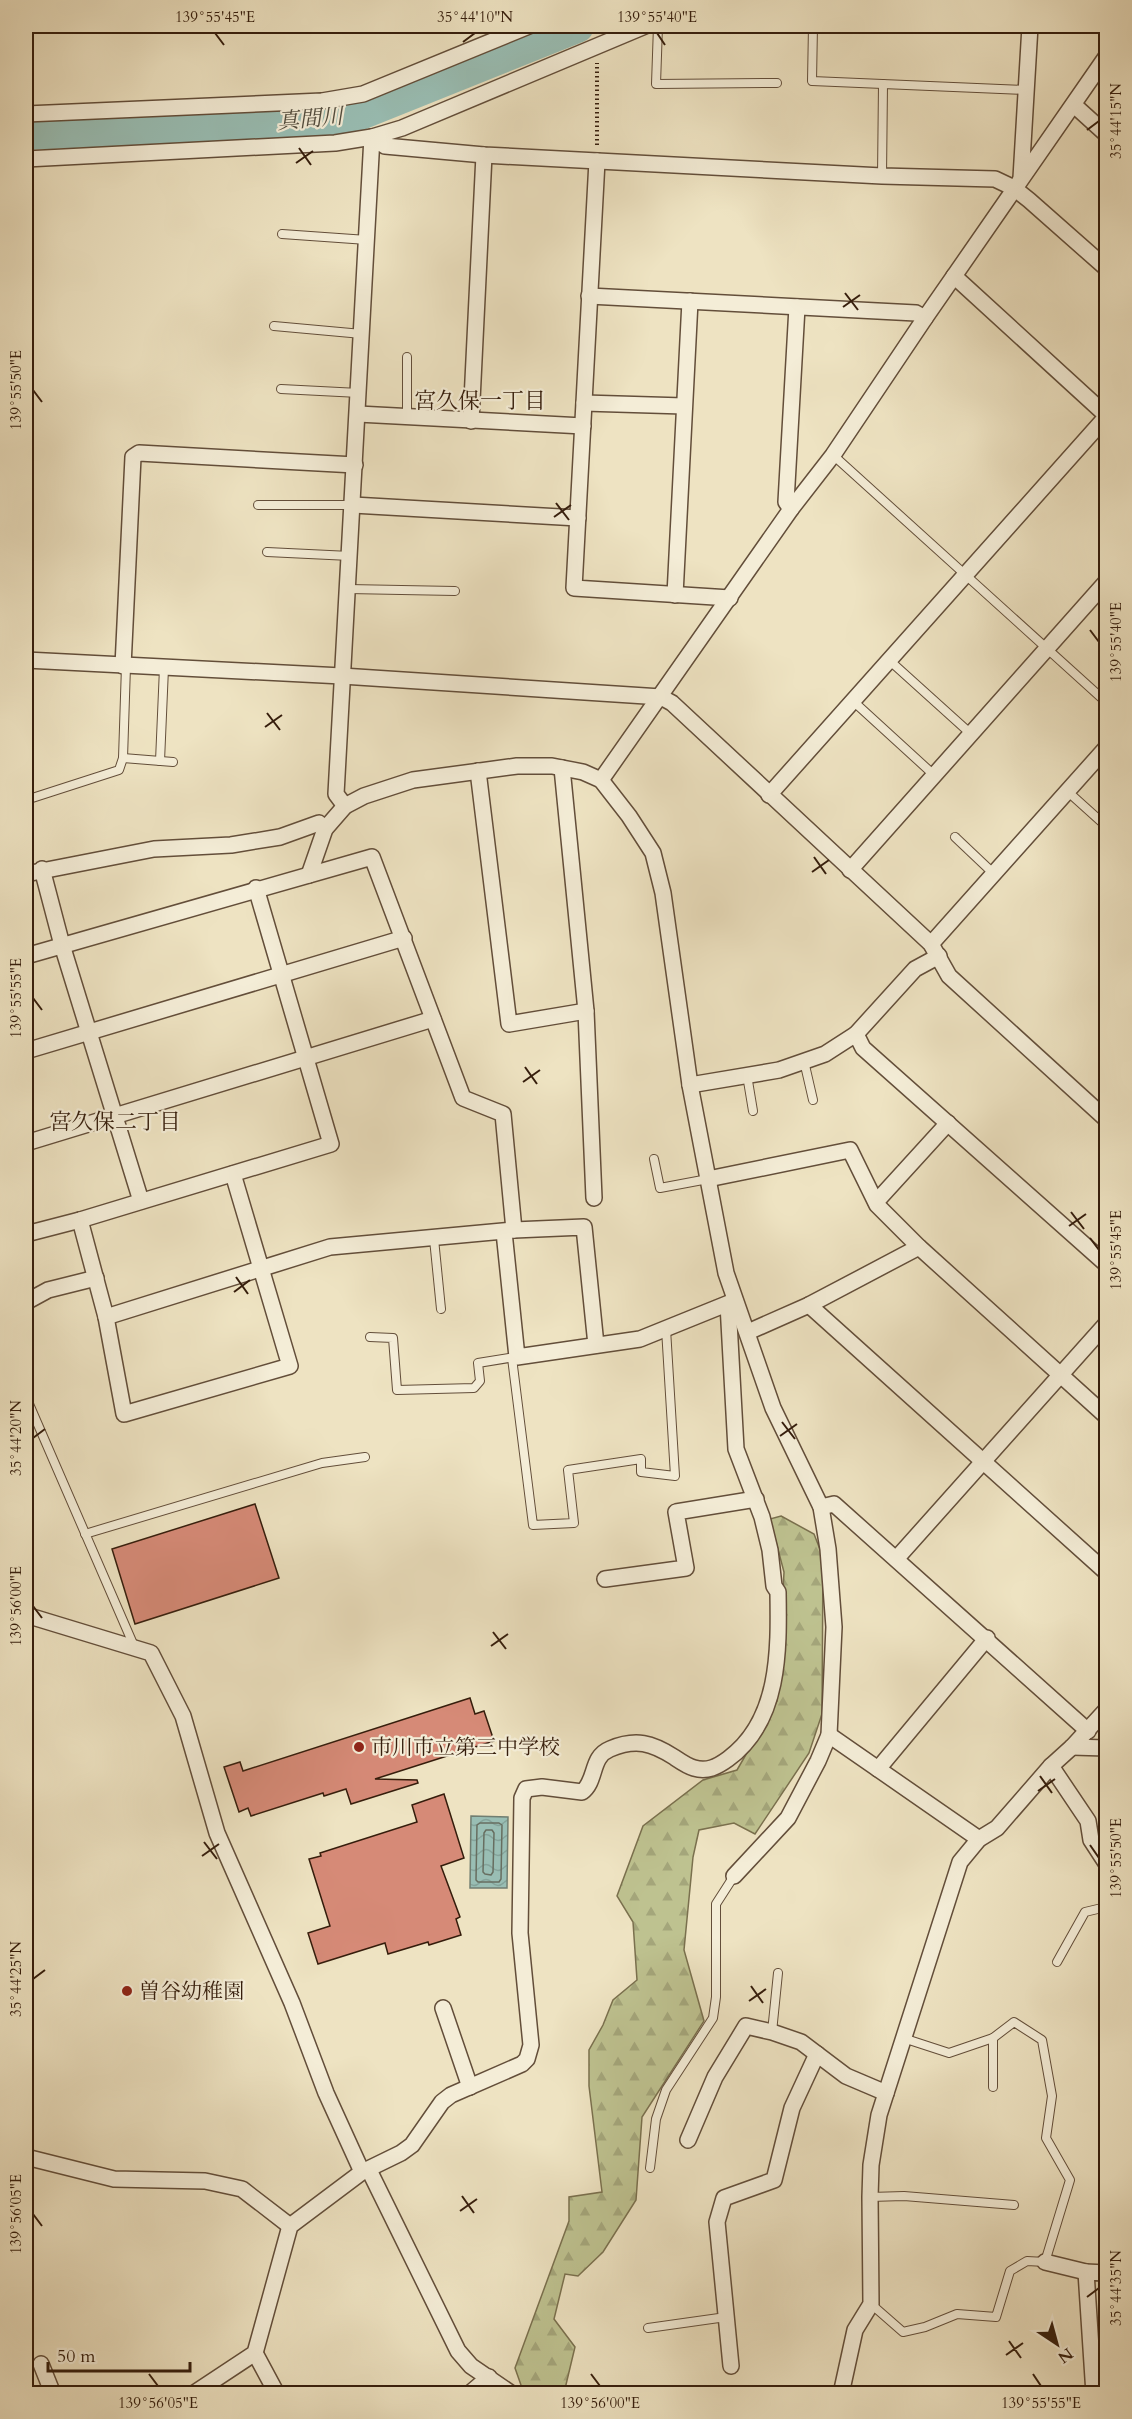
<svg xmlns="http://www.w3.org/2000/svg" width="1132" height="2419" font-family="Cardo,'Noto Serif JP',serif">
  <defs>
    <pattern id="forest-firs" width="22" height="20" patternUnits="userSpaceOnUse" patternTransform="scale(1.5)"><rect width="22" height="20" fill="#bec290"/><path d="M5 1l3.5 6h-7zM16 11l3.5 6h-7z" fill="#a4a67b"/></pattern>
    <pattern id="water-waves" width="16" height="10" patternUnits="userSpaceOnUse" patternTransform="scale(1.5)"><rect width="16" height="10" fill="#99beb4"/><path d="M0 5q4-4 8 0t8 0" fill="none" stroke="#84a39a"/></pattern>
  </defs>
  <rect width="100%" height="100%" fill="#eee3c2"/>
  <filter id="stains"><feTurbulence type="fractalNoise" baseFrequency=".00333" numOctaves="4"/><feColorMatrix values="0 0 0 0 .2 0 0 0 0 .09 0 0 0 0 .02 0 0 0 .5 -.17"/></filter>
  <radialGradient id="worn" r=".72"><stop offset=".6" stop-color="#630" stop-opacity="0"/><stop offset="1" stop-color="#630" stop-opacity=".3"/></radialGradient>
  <polygon fill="url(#forest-firs)" stroke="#7a704e" stroke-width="1.5" points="781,1516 814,1534 823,1557 822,1714 809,1753 755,1834 734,1823 699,1830 693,1857 684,1950 704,2021 642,2117 636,2200 603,2252 578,2276 565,2274 554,2319 575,2347 564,2393 537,2393 522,2388 515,2368 569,2221 569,2197 602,2192 589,2086 589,2050 603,2025 613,2000 637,1980 633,1922 617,1896 643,1826 703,1780 737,1770 777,1701 784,1572 770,1519"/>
  <polygon fill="url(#water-waves)" stroke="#717e71" stroke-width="1.5" points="471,1816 508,1817 507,1888 470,1888"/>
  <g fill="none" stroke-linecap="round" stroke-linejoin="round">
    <g stroke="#676e60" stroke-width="1.5">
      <polygon points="480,1823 499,1823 502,1825 501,1879 499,1882 478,1882 476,1880 477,1825"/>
      <polygon points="486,1830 492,1830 494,1833 493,1872 491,1875 485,1874 483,1872 484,1833"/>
    </g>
    <polyline stroke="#99beb4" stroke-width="34" points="26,133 343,120 577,26"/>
  </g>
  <g fill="#d68a77" stroke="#351d0c" stroke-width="1.5">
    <polygon points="255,1504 279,1578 135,1624 112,1549"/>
    <polygon points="470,1698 475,1714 484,1711 494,1741 375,1779 417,1780 418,1783 351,1804 346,1789 324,1796 323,1793 251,1816 248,1808 239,1812 224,1767 240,1762 243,1771"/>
    <polygon points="444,1794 464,1858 441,1866 460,1917 456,1919 461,1935 429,1945 428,1942 388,1954 385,1943 318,1964 308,1933 330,1926 309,1859 321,1856 320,1853 417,1822 412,1805"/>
  </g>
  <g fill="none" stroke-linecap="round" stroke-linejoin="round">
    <defs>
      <g id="service">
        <polyline points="658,26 656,84 777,83"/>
        <polyline points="813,26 812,81 1026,90"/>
        <polyline points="882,176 883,84"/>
        <polyline points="282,234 367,240"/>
        <polyline points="274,326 362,334"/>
        <polyline points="407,357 407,417"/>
        <polyline points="281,389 359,393"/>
        <polyline points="833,455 1106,702"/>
        <polyline points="258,505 353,505"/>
        <polyline points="267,552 350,556"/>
        <polyline points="348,589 455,591"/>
        <polyline points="889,660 971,734"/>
        <polyline points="853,701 934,775"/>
        <polyline points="123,758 173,762"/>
        <polyline points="160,761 164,668"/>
        <polyline points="1066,790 1106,826"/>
        <polyline points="26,800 119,770 123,758 126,666"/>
        <polyline points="955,837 993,873"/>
        <polyline points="804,1061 813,1100"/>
        <polyline points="747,1075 753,1111"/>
        <polyline points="654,1159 660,1188 708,1179"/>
        <polyline points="434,1239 441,1309"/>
        <polyline points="370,1337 393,1338 397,1390 474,1388 480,1381 478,1363 515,1357"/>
        <polyline points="512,1358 533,1525 574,1523 568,1470 641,1459 641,1472 675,1476 666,1329"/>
        <polyline points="26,1397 134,1646"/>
        <polyline points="85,1534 322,1463 365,1457"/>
        <polyline points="1057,1962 1085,1912 1106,1907"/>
        <polyline points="772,2032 778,1973"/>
        <polyline points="993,2038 993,2087"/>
        <polyline points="650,2168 656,2119 666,2090 713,2018 716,1997 716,1904 734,1876"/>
        <polyline points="870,2197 904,2196 1014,2205"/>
        <polyline points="871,2304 903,2332 925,2327 957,2314 996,2317 1010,2271 1027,2261 1045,2262 1070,2180 1046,2138 1052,2096 1042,2040 1014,2022 993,2038 949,2053 903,2038"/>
        <polyline points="648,2328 726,2317"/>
      </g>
      <g id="minor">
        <polyline points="1074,105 1106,134"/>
        <polyline points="26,114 322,101 363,94 529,26"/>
        <polyline points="26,159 335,143 372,137 402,128 645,26"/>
        <polyline points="597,161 574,588 730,598"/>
        <polyline points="1021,178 1030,26"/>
        <polyline points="954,276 1106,415"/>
        <polyline points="589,296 916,313 925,318"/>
        <polyline points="584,403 684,406"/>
        <polyline points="358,414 583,426"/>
        <polyline points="471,421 484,155"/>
        <polyline points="353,505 578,518"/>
        <polyline points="791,509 786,502 797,307"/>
        <polyline points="675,595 690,301"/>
        <polyline points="26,660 342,676 661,697 672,703 931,944 949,976 1106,1119"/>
        <polyline points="123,666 133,457 139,453 355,465"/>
        <polyline points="562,768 586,1011 594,1198"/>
        <polyline points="478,771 509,1024 586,1011"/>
        <polyline points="601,780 791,509 833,455 925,318 1106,57"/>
        <polyline points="769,795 1106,417"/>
        <polyline points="345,806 336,794 372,137 385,146 484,155 882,176 995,179 1014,188 1029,200 1106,268"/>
        <polyline points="42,869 62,945 141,1201"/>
        <polyline points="850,870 1106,582"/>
        <polyline points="26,874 154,849 231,845 280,837 319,823 325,829"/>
        <polyline points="309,875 325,829 345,806 364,796 413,780 517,766 552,766 583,772 601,780 629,816 653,853 663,893 690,1085 726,1273 773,1408 821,1507 828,1549 834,1627 829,1735 818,1761 788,1818 734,1876"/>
        <polyline points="931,944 1106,748"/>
        <polyline points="26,956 372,857 463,1098 503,1114 514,1230"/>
        <polyline points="856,1034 863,1048 1106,1264"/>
        <polyline points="26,1051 404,938"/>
        <polyline points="690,1085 779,1070 825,1054 856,1034 915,969 939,956"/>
        <polyline points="26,1143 433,1019"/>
        <polyline points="708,1179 850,1150 877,1205 919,1247 1106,1416"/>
        <polyline points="876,1202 948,1123"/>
        <polyline points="80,1220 106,1317 124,1414 290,1366 233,1174"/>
        <polyline points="504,1232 517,1357 640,1339 734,1301"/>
        <polyline points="26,1234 80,1220 331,1144 256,888"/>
        <polyline points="26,1302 48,1290 96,1278"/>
        <polyline points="809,1305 1106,1572"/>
        <polyline points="106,1317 330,1247 514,1230 584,1227 596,1345"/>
        <polyline points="748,1332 809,1305 919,1247"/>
        <polyline points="821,1507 834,1504 1088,1731"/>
        <polyline points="897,1558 1106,1324"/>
        <polyline points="605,1579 686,1568 676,1512 756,1499"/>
        <polyline points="26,1615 151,1653 183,1716 217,1833 292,2003 326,2093 362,2172"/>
        <polyline points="829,1735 979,1839"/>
        <polyline points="1072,1747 1106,1748"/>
        <polyline points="1051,1766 1088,1821 1091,1840 1106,1863"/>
        <polyline points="878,1769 987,1638"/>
        <polyline points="443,2008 470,2087"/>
        <polyline points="688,2140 715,2077 746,2026 772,2032 801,2042 846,2076 886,2093"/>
        <polyline points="26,2157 114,2179 205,2181 242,2189 290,2226"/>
        <polyline points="369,2170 458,2351 471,2366 512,2394"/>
        <polyline points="1045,2262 1086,2272"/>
        <polyline points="255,2353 277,2394"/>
        <polyline points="41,2364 53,2394"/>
        <polyline points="731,2366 717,2222 724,2198 774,2180 792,2108 817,2054"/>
        <path d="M193,2394L255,2353L290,2226L362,2172L401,2153L412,2145L442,2102L451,2095L522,2064L527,2059L531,2045L520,1933L522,1798L526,1789L542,1787L582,1792C597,1781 590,1757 610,1749C636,1738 652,1743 674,1757C680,1761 687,1766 694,1768C707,1772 717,1767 728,1759C780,1721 779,1651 778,1592L774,1586L770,1550L762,1517L736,1449L728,1304"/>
        <polyline points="469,2394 489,2377"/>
        <polyline points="841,2394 855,2330 871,2304 870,2197 871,2165 879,2115 960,1862 979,1839 997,1828 1051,1766 1072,1747 1106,1710"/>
        <polyline points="1094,2394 1086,2272 1106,2273"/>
      </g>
    </defs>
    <use href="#service" stroke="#634e3a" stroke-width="10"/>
    <use href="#minor" stroke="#634e3a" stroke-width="18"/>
    <polyline stroke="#351d0c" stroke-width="4" stroke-dasharray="1.5 3" stroke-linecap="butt" points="597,145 597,63"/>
    <use href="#service" stroke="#f4edd7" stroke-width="8"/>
    <use href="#minor" stroke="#f4edd7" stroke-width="15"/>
  </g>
  <path fill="none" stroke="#351d0c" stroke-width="2" d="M215,33L224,45M657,33L665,45M463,42L475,33M1087,130L1099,121M299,148L311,165M296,163L313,151M845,293L858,310M843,307L860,295M33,390L42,402M556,503L569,520M554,517L571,505M1090,630L1099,642M267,713L280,730M265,727L282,715M814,857L826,874M812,872L829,860M33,998L42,1010M525,1067L537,1084M523,1082L540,1070M1071,1212L1084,1229M1069,1226L1086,1214M1090,1238L1099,1250M236,1277L248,1294M234,1292L250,1280M782,1422L795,1439M780,1436L797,1424M33,1438L45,1429M33,1606L42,1618M493,1632L506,1649M491,1646L508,1634M1040,1776L1052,1793M1038,1791L1055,1779M204,1842L217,1859M1090,1845L1099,1858M202,1856L219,1844M33,1979L45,1970M751,1986L763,2003M749,2001L766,1989M462,2196L474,2213M460,2211L477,2199M33,2214L42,2226M1087,2297L1099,2288M1009,2341L1021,2358M1006,2355L1023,2343M149,2374L158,2386M591,2374L600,2386M1033,2374L1041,2386"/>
  <g fill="#8f2418" stroke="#f4edd7" stroke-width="2">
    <circle cx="359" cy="1747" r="6"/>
    <circle cx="127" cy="1991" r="6"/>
  </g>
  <g text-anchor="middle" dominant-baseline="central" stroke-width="4.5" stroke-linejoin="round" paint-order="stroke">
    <g font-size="21" fill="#351d0c" stroke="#f4edd7" text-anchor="start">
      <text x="371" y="1747">市川市立第三中学校</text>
      <text x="139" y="1991">曽谷幼稚園</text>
    </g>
    <g font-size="22" font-style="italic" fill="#534d3e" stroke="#f4edd7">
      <text transform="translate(310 119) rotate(-5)">真間川</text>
    </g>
    <g font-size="22" fill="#351d0c" stroke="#f4edd7">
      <text x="480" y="401">宮久保一丁目</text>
      <text x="115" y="1122">宮久保二丁目</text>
    </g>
  </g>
  <rect width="1132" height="2419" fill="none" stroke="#eee3c2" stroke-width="66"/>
  <g transform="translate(1057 2344) rotate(144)" stroke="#f4edd7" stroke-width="4.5" paint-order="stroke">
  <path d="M0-4.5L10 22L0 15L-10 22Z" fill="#351d0c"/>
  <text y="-9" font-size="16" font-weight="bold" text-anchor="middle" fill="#351d0c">N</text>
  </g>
  <path d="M48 2362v9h142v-9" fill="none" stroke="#351d0c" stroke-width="3"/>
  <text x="57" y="2362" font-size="18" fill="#351d0c" stroke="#f4edd7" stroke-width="4.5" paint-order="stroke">50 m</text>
  <rect x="33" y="33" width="1066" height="2353" fill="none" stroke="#351d0c" stroke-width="2"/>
  <g font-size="15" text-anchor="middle" fill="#351d0c">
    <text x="215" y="22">139°55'45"E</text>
    <text x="475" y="22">35°44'10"N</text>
    <text x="657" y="22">139°55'40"E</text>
    <text transform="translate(1116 121) rotate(-90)" y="5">35°44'15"N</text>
    <text transform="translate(16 390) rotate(-90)" y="5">139°55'50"E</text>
    <text transform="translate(1116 642) rotate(-90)" y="5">139°55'40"E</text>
    <text transform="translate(16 998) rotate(-90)" y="5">139°55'55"E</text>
    <text transform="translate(1116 1250) rotate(-90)" y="5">139°55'45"E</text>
    <text transform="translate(16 1438) rotate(-90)" y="5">35°44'20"N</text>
    <text transform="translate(16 1606) rotate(-90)" y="5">139°56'00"E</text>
    <text transform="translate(1116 1858) rotate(-90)" y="5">139°55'50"E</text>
    <text transform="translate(16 1979) rotate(-90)" y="5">35°44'25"N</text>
    <text transform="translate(16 2214) rotate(-90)" y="5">139°56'05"E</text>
    <text transform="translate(1116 2288) rotate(-90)" y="5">35°44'35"N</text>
    <text x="158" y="2408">139°56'05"E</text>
    <text x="600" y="2408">139°56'00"E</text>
    <text x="1041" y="2408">139°55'55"E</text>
  </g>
  <rect width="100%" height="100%" filter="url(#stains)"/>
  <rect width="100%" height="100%" fill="url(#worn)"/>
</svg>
